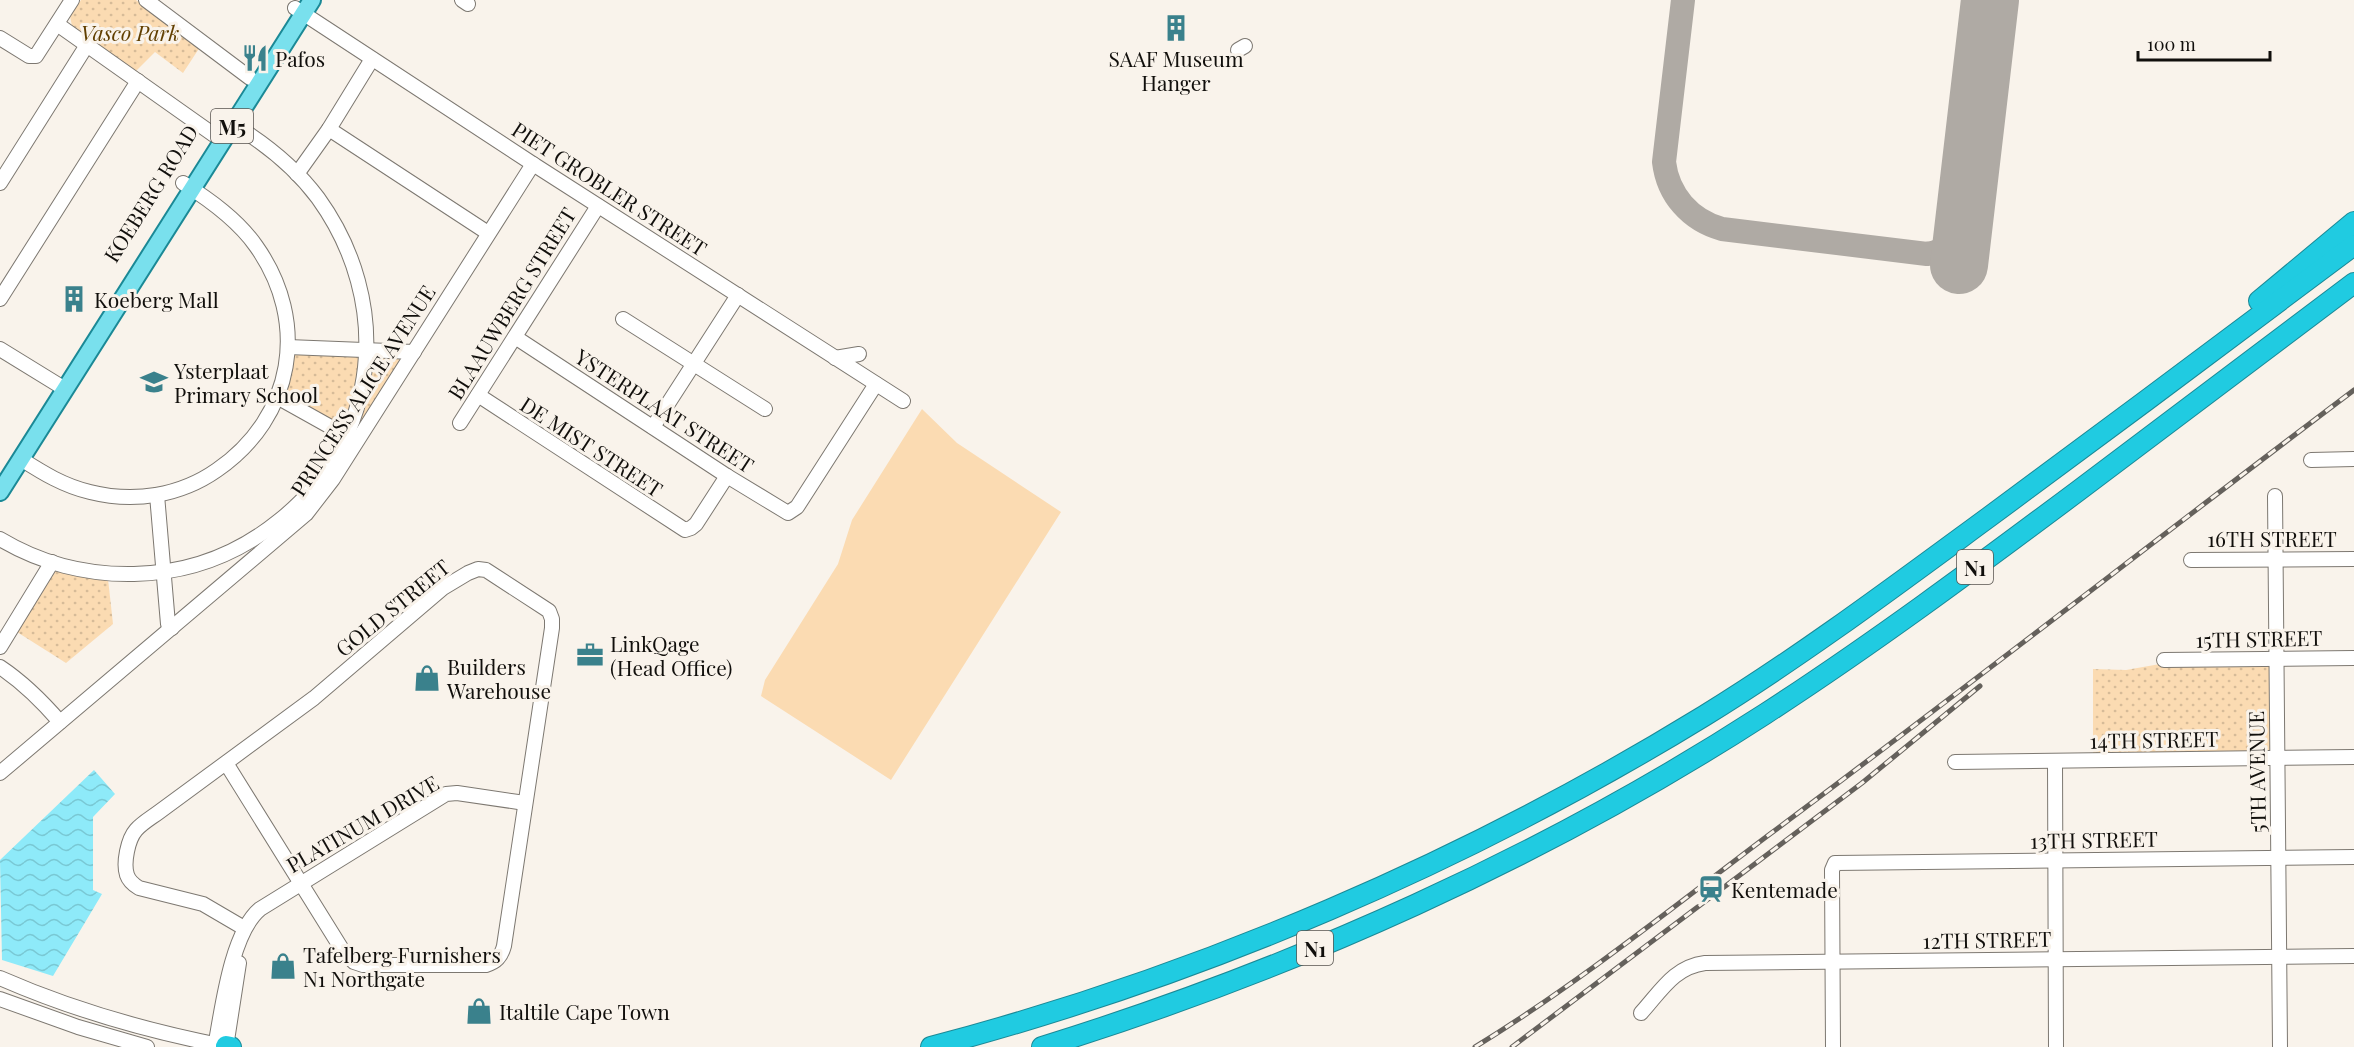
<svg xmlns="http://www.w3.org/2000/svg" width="2354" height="1047" font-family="'Playfair Display',serif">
  <defs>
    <pattern id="green-dots" width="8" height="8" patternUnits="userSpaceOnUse" patternTransform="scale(1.5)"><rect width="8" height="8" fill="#fbdbb2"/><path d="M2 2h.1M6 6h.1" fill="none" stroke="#d6bb98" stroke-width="1.8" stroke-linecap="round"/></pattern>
    <pattern id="water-waves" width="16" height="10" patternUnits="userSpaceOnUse" patternTransform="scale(1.5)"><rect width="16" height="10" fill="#8eeaf9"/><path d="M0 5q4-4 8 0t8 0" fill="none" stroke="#79c8d4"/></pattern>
  </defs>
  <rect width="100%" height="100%" fill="#f9f3eb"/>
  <g fill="url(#green-dots)">
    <polygon points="81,0 136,0 200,47 183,73 155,52 136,71 72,26 70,16"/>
    <polygon points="294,353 360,356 358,381 344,428 285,394"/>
    <polygon points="370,355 405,355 358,428 356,426"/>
    <polygon points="57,569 108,579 113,624 66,663 17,632"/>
    <polygon points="2160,664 2270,666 2271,752 2093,756 2093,669 2126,670"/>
  </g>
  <polygon fill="#fbdbb2" points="922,409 957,443 1061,512 891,780 761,696 765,680 838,564 852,520"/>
  <polygon fill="url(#water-waves)" points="94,770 115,794 93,817 93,890 102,894 53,976 2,960 0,860"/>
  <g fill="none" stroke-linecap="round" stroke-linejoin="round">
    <path stroke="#afaaa4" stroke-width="24" d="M1683,0L1664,162C1668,195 1690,220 1722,229L1927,254C1948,251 1960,238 1964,218"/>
    <polyline stroke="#afaaa4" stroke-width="58" points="1959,265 1990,0"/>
    <defs>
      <g id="minor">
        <polyline points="146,0 250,78"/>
        <polyline points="462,0 468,4"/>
        <polyline points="295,8 533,164 903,401"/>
        <polyline points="57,24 214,135"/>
        <polyline points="0,38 29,56 36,56 72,0"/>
        <polyline points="1238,50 1245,46"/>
        <polyline points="329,129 488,233"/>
        <polyline points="297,174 329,129 372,59"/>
        <polyline points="0,183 87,45"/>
        <polyline points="0,299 138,81"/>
        <polyline points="623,319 765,409"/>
        <polyline points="515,337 727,476 788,513 797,507 876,384"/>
        <polyline points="288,347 414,352"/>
        <polyline points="0,349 65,389"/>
        <polyline points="835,358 859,354"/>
        <polyline points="478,395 685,530 691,528 696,524 727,476"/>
        <polyline points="277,397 354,440"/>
        <polyline points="460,423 598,206"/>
        <polyline points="653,427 738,295"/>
        <path d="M21,459C43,473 64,486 90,492C134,503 180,496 217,470C294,417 310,322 256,246C238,220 210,200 183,183"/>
        <polyline points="2311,460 2354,459"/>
        <polyline points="157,495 168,624 172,628"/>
        <polyline points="2275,496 2280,1047"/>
        <path d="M0,539C40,563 87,575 134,574C190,573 237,555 280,520C381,439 393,302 318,198C295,167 266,144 233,124"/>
        <polyline points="2191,560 2354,559"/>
        <polyline points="0,647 52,562"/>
        <polyline points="2164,660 2354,658"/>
        <path d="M0,667C24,683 41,700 60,722"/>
        <polyline points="2055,761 2056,1047"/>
        <polyline points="1955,762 2354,757"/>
        <path d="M226,763L343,951L354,962L363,965H486C496,962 501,957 504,946L552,628V619L549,611L486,570L478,569L468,573L443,588L314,698L159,812C151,818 142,823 136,830C128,839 123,863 127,875C129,881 134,885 139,888L203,904L244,928"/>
        <polyline points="0,773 306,514 333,479 533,164"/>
        <path d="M0,978C73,1010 147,1031 224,1046"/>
        <polyline points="0,999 78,1027 147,1047"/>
        <path d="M1641,1013C1661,991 1674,967 1705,963L2354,956"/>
        <path d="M215,1047C222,1010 231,933 260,909L446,794L457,793L525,803"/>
        <polyline points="226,1047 239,963"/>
        <polyline points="1833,1047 1832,870 1835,863 2354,857"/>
      </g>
      <polyline id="major" points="0,492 312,0"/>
      <g id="highway">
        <polyline points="2259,301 2354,222"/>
        <polyline points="226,1046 231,1047"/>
        <path d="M931,1047C1201,976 1466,862 1704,716C1803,655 1895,586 1989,517C2111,427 2233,336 2354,245"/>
        <path d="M1042,1047C1294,969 1544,857 1765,714C1873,644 1975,568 2078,491C2170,422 2262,353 2354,283"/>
      </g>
    </defs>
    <use href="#minor" stroke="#7d7871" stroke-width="16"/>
    <use href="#major" stroke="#1b8996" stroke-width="20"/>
    <use href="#highway" stroke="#1b8996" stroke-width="22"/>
    <use href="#minor" stroke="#fff" stroke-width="14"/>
    <use href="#major" stroke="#79e0ed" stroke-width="16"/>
    <use href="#highway" stroke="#20cbe1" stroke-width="20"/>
    <defs>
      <g id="rail">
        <path d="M1475,1047C1579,983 1673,907 1770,834C1966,688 2159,537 2354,390"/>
        <polyline points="1512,1047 1862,783 1980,686"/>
      </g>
    </defs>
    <use href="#rail" stroke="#65615c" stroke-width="5"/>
    <use href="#rail" stroke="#f9f3eb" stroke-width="3" stroke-dasharray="9" stroke-linecap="butt"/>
  </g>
  <defs>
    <symbol id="building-bare" viewBox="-9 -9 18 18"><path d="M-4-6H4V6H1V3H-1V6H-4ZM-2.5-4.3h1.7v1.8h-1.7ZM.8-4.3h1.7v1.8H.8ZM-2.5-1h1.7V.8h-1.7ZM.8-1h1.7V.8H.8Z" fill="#3a818c" stroke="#f9f3eb" stroke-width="2.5" paint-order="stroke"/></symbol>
    <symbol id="restaurant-bare" viewBox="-9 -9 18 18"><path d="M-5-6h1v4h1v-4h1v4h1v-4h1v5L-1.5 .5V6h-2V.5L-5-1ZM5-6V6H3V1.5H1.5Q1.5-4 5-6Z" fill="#3a818c" stroke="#f9f3eb" stroke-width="2.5" paint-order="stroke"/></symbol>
    <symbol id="school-bare" viewBox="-9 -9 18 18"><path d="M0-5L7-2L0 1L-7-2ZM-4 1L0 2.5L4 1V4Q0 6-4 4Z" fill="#3a818c" stroke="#f9f3eb" stroke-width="2.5" paint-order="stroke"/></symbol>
    <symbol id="office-bare" viewBox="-9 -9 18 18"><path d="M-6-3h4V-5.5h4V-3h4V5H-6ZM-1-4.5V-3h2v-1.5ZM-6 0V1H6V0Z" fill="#3a818c" stroke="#f9f3eb" stroke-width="2.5" paint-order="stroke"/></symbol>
    <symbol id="shop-bare" viewBox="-9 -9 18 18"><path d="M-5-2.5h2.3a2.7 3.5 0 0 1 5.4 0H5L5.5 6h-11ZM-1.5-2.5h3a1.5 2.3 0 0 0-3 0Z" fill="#3a818c" stroke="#f9f3eb" stroke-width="2.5" paint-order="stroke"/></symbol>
    <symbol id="station-bare" viewBox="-9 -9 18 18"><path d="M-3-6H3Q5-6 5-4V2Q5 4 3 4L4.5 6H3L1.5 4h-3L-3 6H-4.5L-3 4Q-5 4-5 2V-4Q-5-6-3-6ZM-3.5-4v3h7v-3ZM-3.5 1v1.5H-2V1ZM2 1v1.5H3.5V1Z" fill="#3a818c" stroke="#f9f3eb" stroke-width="2.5" paint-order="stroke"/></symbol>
  </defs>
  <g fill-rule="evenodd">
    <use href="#building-bare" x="1157" y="9" width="38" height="38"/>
    <use href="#restaurant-bare" x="236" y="39" width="38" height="38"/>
    <use href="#building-bare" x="55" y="280" width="38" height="38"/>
    <use href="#school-bare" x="135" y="363" width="38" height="38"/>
    <use href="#office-bare" x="571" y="636" width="38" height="38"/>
    <use href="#shop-bare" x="408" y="659" width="38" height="38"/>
    <use href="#station-bare" x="1692" y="870" width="38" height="38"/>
    <use href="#shop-bare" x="264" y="947" width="38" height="38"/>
    <use href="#shop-bare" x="460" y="992" width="38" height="38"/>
  </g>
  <g text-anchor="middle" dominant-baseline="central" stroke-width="6" stroke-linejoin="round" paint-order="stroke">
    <g fill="#f9f3eb" stroke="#57534f" stroke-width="1.5">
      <rect x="211" y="109" width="42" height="34" rx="4.5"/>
      <rect x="1957" y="550" width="36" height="34" rx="4.5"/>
      <rect x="1297" y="931" width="36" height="34" rx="4.5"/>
    </g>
    <g font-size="20" font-weight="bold" fill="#110f0c">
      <text x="232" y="126">M5</text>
      <text x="1975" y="567">N1</text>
      <text x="1315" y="948">N1</text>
    </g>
    <g font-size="21" font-style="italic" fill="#613f00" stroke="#f9f3eb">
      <text x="130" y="32">Vasco Park</text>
    </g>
    <g font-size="21" fill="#110f0c" stroke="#f9f3eb" text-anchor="start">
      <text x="275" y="58">Pafos</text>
      <text x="1176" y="58" text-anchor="middle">SAAF Museum<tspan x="1176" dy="24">Hanger</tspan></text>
      <text x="94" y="299">Koeberg Mall</text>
      <text x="174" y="370">Ysterplaat<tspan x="174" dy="24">Primary School</tspan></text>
      <text x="610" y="643">LinkQage<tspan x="610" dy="24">(Head Office)</tspan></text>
      <text x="447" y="666">Builders<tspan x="447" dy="24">Warehouse</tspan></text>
      <text x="1731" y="889">Kentemade</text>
      <text x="303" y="954">Tafelberg Furnishers<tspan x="303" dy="24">N1 Northgate</tspan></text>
      <text x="499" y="1011">Italtile Cape Town</text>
    </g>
    <g font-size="21" fill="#110f0c" stroke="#f9f3eb">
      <text transform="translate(610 188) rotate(33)">PIET GROBLER STREET</text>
      <text transform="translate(150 193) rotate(-58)">KOEBERG ROAD</text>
      <text transform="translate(511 303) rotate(-58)">BLAAUWBERG STREET</text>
      <text transform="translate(362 390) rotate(-57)">PRINCESS ALICE AVENUE</text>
      <text transform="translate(665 410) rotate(33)">YSTERPLAAT STREET</text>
      <text transform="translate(592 446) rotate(33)">DE MIST STREET</text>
      <text x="2272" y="538">16TH STREET</text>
      <text transform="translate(392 607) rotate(-39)">GOLD STREET</text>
      <text transform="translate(2259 638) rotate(-1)">15TH STREET</text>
      <text transform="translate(2154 739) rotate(-1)">14TH STREET</text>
      <text transform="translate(2256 772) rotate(-91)">5TH AVENUE</text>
      <text transform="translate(362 823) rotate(-30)">PLATINUM DRIVE</text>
      <text transform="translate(2094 839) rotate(-1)">13TH STREET</text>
      <text transform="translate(1987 939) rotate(-1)">12TH STREET</text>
    </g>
  </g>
  <path d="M2138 51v9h132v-9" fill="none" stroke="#110f0c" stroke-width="3"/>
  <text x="2147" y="51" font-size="18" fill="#110f0c" stroke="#f9f3eb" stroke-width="4.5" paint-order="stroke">100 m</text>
</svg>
